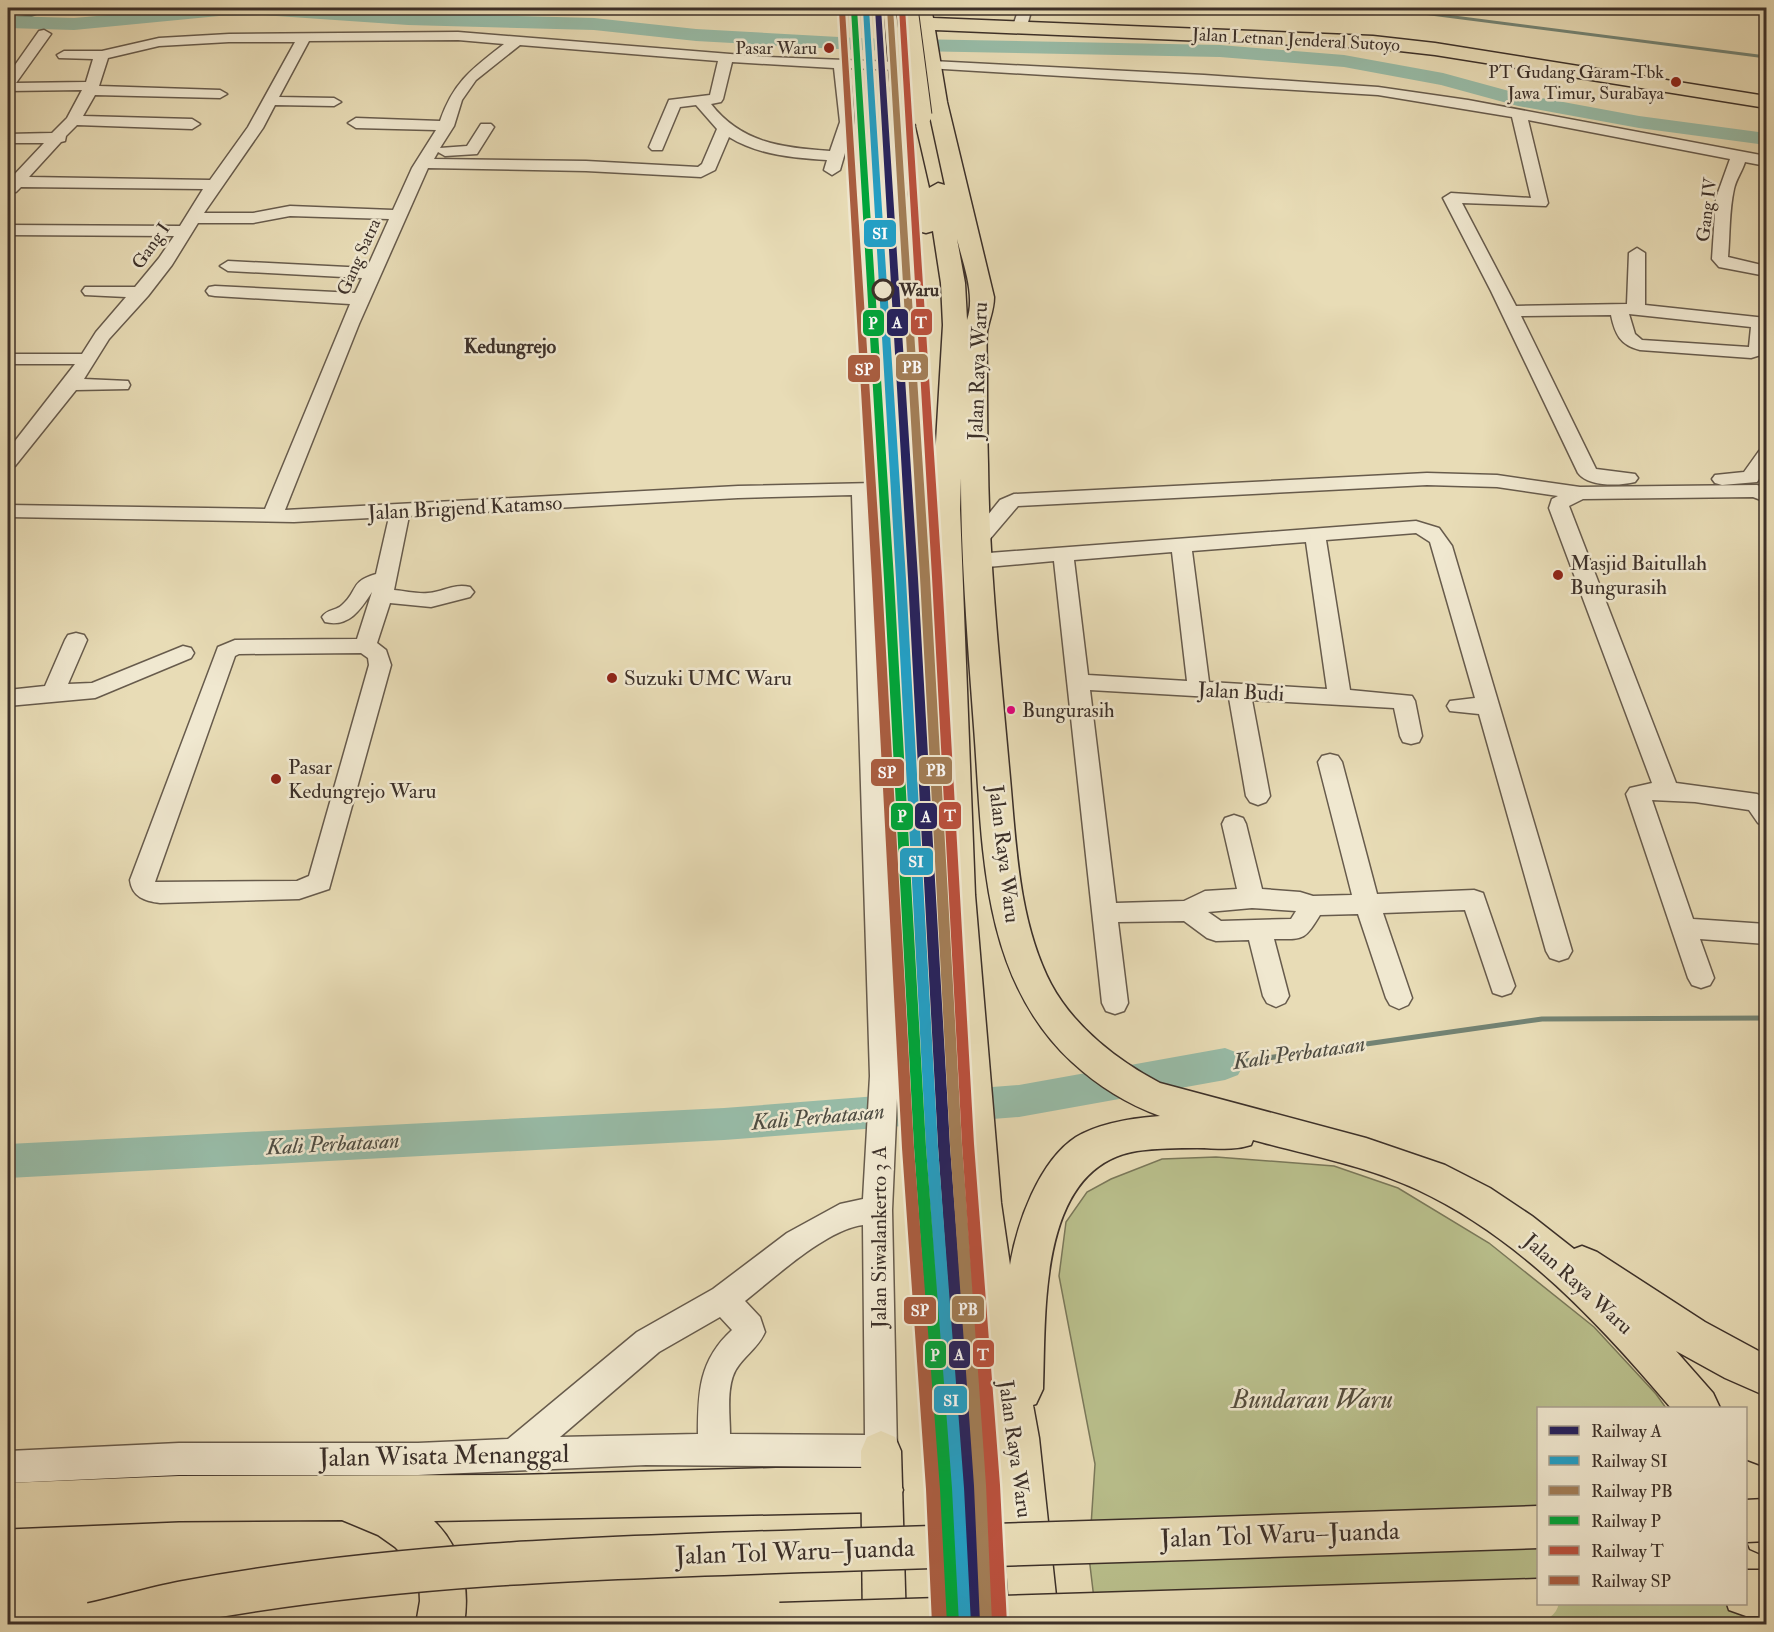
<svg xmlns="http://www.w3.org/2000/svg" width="1774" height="1632" font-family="'IM FELL Double Pica',serif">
  <rect width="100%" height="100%" fill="#e8dcb6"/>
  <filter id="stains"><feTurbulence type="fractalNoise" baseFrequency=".00333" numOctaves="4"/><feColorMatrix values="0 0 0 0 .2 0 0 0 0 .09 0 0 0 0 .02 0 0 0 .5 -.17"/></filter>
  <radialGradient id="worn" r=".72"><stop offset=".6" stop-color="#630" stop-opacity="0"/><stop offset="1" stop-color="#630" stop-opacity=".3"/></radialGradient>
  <polygon fill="#b9bf8c" stroke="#7a785a" stroke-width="1.5" points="1216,1157 1334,1166 1398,1188 1489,1243 1594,1327 1656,1394 1666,1408 1538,1408 1538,1604 1746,1604 1746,1567 1766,1624 1097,1624 1089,1557 1095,1464 1059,1276 1066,1222 1087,1192 1111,1179 1162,1159"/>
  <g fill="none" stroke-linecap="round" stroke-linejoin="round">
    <g stroke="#738475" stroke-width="3">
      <polyline points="1384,8 1766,57"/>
      <polyline points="8,19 30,16 51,8"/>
    </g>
    <polyline stroke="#738475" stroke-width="5" points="1225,1064 1542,1019 1766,1018"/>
    <g fill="#98bca8" fill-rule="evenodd">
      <polygon points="187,8 322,8 408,13 594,18 696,29 857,38 1220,45 1344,55 1443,73 1520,94 1639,116 1766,133 1766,145 1639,128 1518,106 1441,85 1344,67 1220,57 857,50 696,41 594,30 408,25 262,15 219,16 74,30 8,28 8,16 74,18"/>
      <polygon points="1225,1048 1238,1053 1244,1064 1238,1075 1225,1080 1019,1117 724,1140 8,1178 8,1144 724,1108 1019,1085"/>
    </g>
    <defs>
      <g id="minor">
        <polygon points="1019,8 1032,8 1027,26 1020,30 1013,26"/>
        <path d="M44,30L51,34L16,83L86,82L93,59L59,58L57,55L64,51H102L159,38L229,34L458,32L767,57L897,62L904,66L897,70L849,68L854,122L840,170L832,175L824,170L827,160C794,158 758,155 729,137L715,170L701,177L586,171L428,168L359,324L285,510L738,486L920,482C933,477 938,463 954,467L957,471C937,500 903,494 872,495L898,1076L892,1210L897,1451L892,1462L881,1467L646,1465L418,1475H179L8,1483V1451L179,1443H418L508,1439L637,1332L713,1289L787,1233L840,1204L863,1199L870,1076L852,495L738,498L409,516L394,590C405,591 417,594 428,593C443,592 454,583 470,587L474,592L470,597L431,607L390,603L377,643L386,650L391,665L329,889L299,899L160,903C145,901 132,897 130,880L218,647L235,640L357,639L372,592C361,609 349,628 325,622L322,617C327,609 336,611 342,605C359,590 349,582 376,574L389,517L294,522L8,517V505L265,509L350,304L215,296L209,295L206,291L209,287L215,286L355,293L362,278L228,271L220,266L228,261L367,268L389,219L290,216L253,223H198L172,265L148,296L109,339L84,379L128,381L130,385L128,389L76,390L15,466L8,468V450L75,364H8V354H82L96,332L126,297L85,295L82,291L85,287H135L159,258L174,236L8,235V225L180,226L203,189L21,187L16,192L8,193V177H12L44,143H8V134L52,133L67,118L82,90L8,91V75L39,31ZM458,40L504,44C472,69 454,81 440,121L356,118L348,123L356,128L436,130L412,168L393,210L290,206L253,213H204L263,128L275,105L334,106L341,102L334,98L279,97L309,41ZM229,42H295L248,127L210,180L29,177L61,142L65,141L66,136L77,125L192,129L200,124L192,119L83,116L95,95L220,98L227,94L220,90L99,86L108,58L159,46ZM520,45L718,61L710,95L669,100L649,147L652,150H662L680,107L696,105L717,129L702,164L698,167L586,161L434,159L438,152L445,156L477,154L494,127L491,124H481L467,146L440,148L454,126L462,100L476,80ZM732,62L834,68L840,122L830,151C783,148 741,143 711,104L721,102L723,99ZM361,653L368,658L369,665L309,876L297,881L155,882L235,656L239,654ZM863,1225L865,1435L730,1434C730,1414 725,1382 739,1365C748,1353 759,1346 765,1332L760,1317L745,1301C774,1278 827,1229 863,1225ZM720,1317L732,1330C699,1360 698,1392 698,1434L560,1437L659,1352Z"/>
        <path d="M932,61L1204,75L1378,87L1468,100L1766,156V166L1745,162C1742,172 1736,179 1734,189C1729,211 1730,235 1728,257L1766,266V276L1719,267L1712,259L1716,198L1730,159L1528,120L1548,203L1546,206L1462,203L1516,306L1627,304L1629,253L1637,248L1645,253V305L1766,318V351L1764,354L1751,358L1640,350C1620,345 1615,334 1611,315L1521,316L1596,469L1635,474L1638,478L1635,482C1620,486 1588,487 1578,473L1491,291L1443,198L1451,193L1531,198L1512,117L1378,95L927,68L925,65ZM1629,314L1751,327L1749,347L1642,340L1635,334Z"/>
        <polygon points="1766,449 1766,468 1757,482 1722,485 1715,483 1712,479 1715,475 1744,472 1759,451"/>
        <polygon points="1427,473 1497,475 1580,487 1757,485 1766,488 1766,502 1753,497 1583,499 1569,506 1676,783 1757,794 1766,799 1766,826 1758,823 1749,810 1695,802 1652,800 1693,919 1766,924 1766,944 1700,939 1714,978 1710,985 1701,988 1692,985 1688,978 1626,794 1630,788 1652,783 1549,508 1552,499 1558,496 1497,487 1427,485 1018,506 983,547 976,548 969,547 966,542 1000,500 1014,494"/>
        <path d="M1416,521L1439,528L1452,546L1572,951L1568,958L1559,961L1550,958L1546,951L1479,714L1450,711L1447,706L1450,701L1475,698L1430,542L1416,533L1326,540L1350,690L1412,696L1415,701L1422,736L1419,742L1411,744L1403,742L1400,736L1394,708L1252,700L1270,796L1266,802L1258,805L1250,802L1246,796L1229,698L1090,690L1116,903L1184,901L1205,891L1237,889L1222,824L1225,818L1234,815L1243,818L1246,824L1262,889L1300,892L1313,896L1352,895L1318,762L1322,756L1330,754L1338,756L1342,762L1377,894L1474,890L1483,893L1515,986L1511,993L1502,996L1493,993L1465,910L1383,913L1412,998L1408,1005L1399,1009L1390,1005L1386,998L1358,914L1320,915C1304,941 1304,939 1274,939L1289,996L1285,1003L1276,1007L1267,1003L1263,996L1249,940L1216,941L1207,938L1184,921L1118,922L1128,1003L1124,1011L1115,1014L1106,1011L1102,1003L1054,561L976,568L969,566L966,561L969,556L976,554ZM1306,542L1327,689L1209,682L1192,551ZM1172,552L1187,681L1088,675L1074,560ZM1252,908L1296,911L1291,919L1221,921L1208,912Z"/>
        <polygon points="76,633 84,635 87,640 68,684 92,683 183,646 191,648 194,653 191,658 95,698 8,706 8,690 45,686 65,640 68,635"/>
      </g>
      <polygon id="major" points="881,1431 895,1437 901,1451 906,1624 863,1624 861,1451 867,1437"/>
      <g id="highway">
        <path d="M883,8H901L903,18H914L913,8H931L933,18L1373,36L1435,43L1766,96V108L1435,55L1373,48L935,30L947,102L994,297C994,310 989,320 987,332C986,345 987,360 987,373C987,403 987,433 988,464C989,565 1000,666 1009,767C1016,839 1017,918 1051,984C1074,1027 1118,1061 1160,1083L1366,1138L1445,1165L1490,1188L1532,1216L1574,1249L1582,1246L1597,1252L1705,1322L1766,1355V1396L1725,1378L1676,1351L1713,1393L1720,1408H1671C1599,1323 1520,1238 1418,1190C1367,1166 1308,1155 1253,1140L1251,1145C1233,1151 1216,1148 1197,1148C1177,1148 1157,1148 1137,1151C1037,1167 1046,1313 1043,1389L1036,1404L1033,1405L1039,1438L1059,1624H1011L995,1438L976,1325L961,1203L941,895L932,509L943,325L941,283L933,231L926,233L918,231L915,226L895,127ZM904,30H916L927,102L945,185L938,183L929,188L915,127ZM957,239C963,264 976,295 967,320L965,283ZM961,478C961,562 968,644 974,727C983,844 979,976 1072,1062C1098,1086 1127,1104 1160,1116C1133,1118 1100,1123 1076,1137C1039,1161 1017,1223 1010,1265L1001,1203L975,895L960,509Z"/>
        <polygon points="1746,1461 1762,1467 1766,1478 1766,1556 1750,1549 1746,1539"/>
        <path d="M776,1468H880L896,1474L903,1490L896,1506L880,1512L434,1521C462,1548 470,1587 464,1624H416L420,1601L419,1579L409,1561L395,1547L378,1535L342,1520L179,1521L8,1528V1483L179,1476L516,1475Z"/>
        <polygon points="1746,1570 1766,1570 1766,1616 1746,1616 1729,1610 1727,1604 1746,1604"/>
      </g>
    </defs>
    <use href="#minor" stroke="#675b4c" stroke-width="3"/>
    <use href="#major" stroke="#3c3029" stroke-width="3"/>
    <use href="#highway" stroke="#3c3029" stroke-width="3"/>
    <use href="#minor" fill="#f0e8d0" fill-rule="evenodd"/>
    <use href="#major" fill="#e8dcb6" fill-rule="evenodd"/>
    <use href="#highway" fill="#e8dcb6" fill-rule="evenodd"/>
    <defs>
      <polyline id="highway-bridge-far1" points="907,8 921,115"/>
      <g id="highway-bridge">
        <polyline points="1746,1521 1766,1520"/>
        <path d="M92,1624C123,1617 153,1608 184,1602C400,1562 619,1557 838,1550C1071,1543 1305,1535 1538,1527"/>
        <polyline points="780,1624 1538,1600"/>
      </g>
    </defs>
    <use href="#highway-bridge-far1" stroke="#3c3029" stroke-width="23" stroke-linecap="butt"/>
    <use href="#highway-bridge" stroke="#3c3029" stroke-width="45" stroke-linecap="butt"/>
    <use href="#highway-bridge-far1" stroke="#e8dcb6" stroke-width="21"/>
    <use href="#highway-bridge" stroke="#e8dcb6" stroke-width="42"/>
    <defs>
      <polygon id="rail-1" points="875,8 881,8 918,578 950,1146 976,1487 983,1624 968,1624 962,1487 938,1146 908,578"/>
      <polygon id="rail-2" points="865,8 869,9 906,579 938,1147 964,1488 971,1624 956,1624 950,1488 926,1147 896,579 863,9"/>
      <polygon id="rail-3" points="887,8 893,8 930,577 962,1145 988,1486 995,1624 981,1624 980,1623 974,1486 950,1145 920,577"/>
      <polygon id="rail-4" points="853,8 857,9 894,579 926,1147 952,1488 959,1624 944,1624 938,1488 914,1147 884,579 851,9"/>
      <polygon id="rail-5" points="899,8 905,8 942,577 974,1144 1000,1485 1007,1624 993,1624 992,1623 986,1485 962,1144 932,577"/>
      <polygon id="rail-6" points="842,8 845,10 882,580 914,1148 940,1489 947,1624 932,1624 926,1489 902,1148 872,580 839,10"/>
    </defs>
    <use href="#rail-1" stroke="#f0e8d0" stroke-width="5"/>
    <use href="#rail-2" stroke="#f0e8d0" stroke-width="5"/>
    <use href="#rail-3" stroke="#f0e8d0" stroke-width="5"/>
    <use href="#rail-4" stroke="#f0e8d0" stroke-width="5"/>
    <use href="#rail-5" stroke="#f0e8d0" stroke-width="5"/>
    <use href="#rail-6" stroke="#f0e8d0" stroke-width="5"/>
    <use href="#rail-1" fill="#26225e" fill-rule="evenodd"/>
    <use href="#rail-2" fill="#239fc5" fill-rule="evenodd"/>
    <use href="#rail-3" fill="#a27d56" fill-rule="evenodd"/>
    <use href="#rail-4" fill="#00a53a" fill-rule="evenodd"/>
    <use href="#rail-5" fill="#ba513d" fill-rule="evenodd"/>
    <use href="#rail-6" fill="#a95d40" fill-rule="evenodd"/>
  </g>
  <g fill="#8f2418" stroke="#f0e8d0" stroke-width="2">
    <circle cx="829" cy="48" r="6"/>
    <circle cx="1676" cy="82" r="6"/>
    <circle cx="1558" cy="575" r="6"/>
    <circle cx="612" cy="678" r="6"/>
    <circle cx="276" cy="779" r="6"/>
  </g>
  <circle fill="#f0e8d0" stroke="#3c3029" stroke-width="3" cx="883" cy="290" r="10"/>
  <circle fill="#e5007d" stroke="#f0e8d0" stroke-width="2" cx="1011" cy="710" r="5"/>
  <g text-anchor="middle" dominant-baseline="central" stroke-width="5" stroke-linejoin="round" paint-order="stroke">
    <g font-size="18" fill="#3c3029" stroke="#f0e8d0">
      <text transform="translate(1296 40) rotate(3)">Jalan Letnan Jenderal Sutoyo</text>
      <text transform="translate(1707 210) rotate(-83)">Gang IV</text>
      <text transform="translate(151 246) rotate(-55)">Gang I</text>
      <text transform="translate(359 257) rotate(-66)">Gang Satra</text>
    </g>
    <g font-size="18" fill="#3c3029" stroke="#f0e8d0" text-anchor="end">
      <text x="817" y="48">Pasar Waru</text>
      <text x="1664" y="72">PT Gudang Garam Tbk<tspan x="1664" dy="21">Jawa Timur, Surabaya</tspan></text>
    </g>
    <g font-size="18" font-weight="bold" fill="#3c3029" stroke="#f0e8d0" text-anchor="start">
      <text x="899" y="290">Waru</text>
    </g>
    <g font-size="20" font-weight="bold" fill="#3c3029" stroke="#f0e8d0">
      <text x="510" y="346">Kedungrejo</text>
    </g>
    <g font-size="20" fill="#3c3029" stroke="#f0e8d0" text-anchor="start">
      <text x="1022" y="710">Bungurasih</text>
    </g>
    <g font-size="21" fill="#3c3029" stroke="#f0e8d0">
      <text transform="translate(978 371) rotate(-88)">Jalan Raya Waru</text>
      <text transform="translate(465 508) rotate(-3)">Jalan Brigjend Katamso</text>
      <text transform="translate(1241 692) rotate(3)">Jalan Budi</text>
      <text transform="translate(1004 854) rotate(83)">Jalan Raya Waru</text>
      <text transform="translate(879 1237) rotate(-90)">Jalan Siwalankerto 3 A</text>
      <text transform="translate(1578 1284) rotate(42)">Jalan Raya Waru</text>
      <text transform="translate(1015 1449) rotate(82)">Jalan Raya Waru</text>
    </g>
    <g font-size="21" fill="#3c3029" stroke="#f0e8d0" text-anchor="start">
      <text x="1570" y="563">Masjid Baitullah<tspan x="1570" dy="24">Bungurasih</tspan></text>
      <text x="624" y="678">Suzuki UMC Waru</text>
      <text x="288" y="767">Pasar<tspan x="288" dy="24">Kedungrejo Waru</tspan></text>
    </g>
    <g font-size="22" font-style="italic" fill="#4e4c42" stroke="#f0e8d0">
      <text transform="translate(1299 1053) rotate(-8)">Kali Perbatasan</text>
      <text transform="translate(818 1117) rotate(-5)">Kali Perbatasan</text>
      <text transform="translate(333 1144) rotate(-3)">Kali Perbatasan</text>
    </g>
    <g font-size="26" font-style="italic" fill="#554d3d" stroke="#f0e8d0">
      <text x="1312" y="1400">Bundaran Waru</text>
    </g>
    <g font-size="26" fill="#3c3029" stroke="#f0e8d0">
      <text transform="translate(444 1456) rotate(-1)">Jalan Wisata Menanggal</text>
      <text transform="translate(1280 1535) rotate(-2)">Jalan Tol Waru–Juanda</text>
      <text transform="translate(795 1552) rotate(-2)">Jalan Tol Waru–Juanda</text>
    </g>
  </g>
  <g stroke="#f0e8d0" stroke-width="2">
    <rect x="863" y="219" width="34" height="29" rx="6" fill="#239fc5"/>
    <rect x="910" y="308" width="23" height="28" rx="6" fill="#ba513d"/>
    <rect x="886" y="308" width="23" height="29" rx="6" fill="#26225e"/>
    <rect x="862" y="309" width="23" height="28" rx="6" fill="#00a53a"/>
    <rect x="895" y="353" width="34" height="28" rx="6" fill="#a27d56"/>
    <rect x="847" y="354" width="34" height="29" rx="6" fill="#a95d40"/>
    <rect x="918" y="756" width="35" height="29" rx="6" fill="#a27d56"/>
    <rect x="870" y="758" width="35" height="29" rx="6" fill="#a95d40"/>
    <rect x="938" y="801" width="24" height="29" rx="6" fill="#ba513d"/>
    <rect x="914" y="802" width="24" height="28" rx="6" fill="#26225e"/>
    <rect x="890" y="802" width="24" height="29" rx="6" fill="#00a53a"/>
    <rect x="899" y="847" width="35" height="29" rx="6" fill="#239fc5"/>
    <rect x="951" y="1295" width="34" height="28" rx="6" fill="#a27d56"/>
    <rect x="903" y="1296" width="34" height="29" rx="6" fill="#a95d40"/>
    <rect x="972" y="1339" width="23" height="29" rx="6" fill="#ba513d"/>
    <rect x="948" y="1340" width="23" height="29" rx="6" fill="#26225e"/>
    <rect x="924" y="1340" width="23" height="29" rx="6" fill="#00a53a"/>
    <rect x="933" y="1385" width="35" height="29" rx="6" fill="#239fc5"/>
  </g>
  <g font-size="16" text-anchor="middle" font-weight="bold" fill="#fff">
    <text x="880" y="239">SI</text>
    <text x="921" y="328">T</text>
    <text x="897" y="328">A</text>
    <text x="873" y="329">P</text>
    <text x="912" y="373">PB</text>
    <text x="864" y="375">SP</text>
    <text x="936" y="776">PB</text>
    <text x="887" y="778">SP</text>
    <text x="950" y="821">T</text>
    <text x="926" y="822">A</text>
    <text x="902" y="822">P</text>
    <text x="916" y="867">SI</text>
    <text x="968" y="1315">PB</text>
    <text x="920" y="1316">SP</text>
    <text x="983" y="1360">T</text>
    <text x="959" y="1360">A</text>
    <text x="935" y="1361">P</text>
    <text x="951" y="1406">SI</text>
  </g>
  <rect width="1774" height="1632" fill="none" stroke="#e8dcb6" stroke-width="30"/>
  <rect x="9" y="9" width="1756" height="1614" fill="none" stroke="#3c3029" stroke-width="3"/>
  <rect x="15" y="15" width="1744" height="1602" fill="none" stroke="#3c3029" stroke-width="1.5"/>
  <rect x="1537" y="1407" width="210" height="198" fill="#f0e8d0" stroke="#a89e8d" stroke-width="1.5"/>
  <rect x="1549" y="1426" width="30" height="9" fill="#26225e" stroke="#a89e8d" stroke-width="1.5"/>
  <text x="1591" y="1437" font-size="18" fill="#3c3029">Railway A</text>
  <rect x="1549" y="1456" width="30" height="9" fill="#239fc5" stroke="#a89e8d" stroke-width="1.5"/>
  <text x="1591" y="1467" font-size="18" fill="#3c3029">Railway SI</text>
  <rect x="1549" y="1486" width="30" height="9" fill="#a27d56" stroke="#a89e8d" stroke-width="1.5"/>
  <text x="1591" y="1497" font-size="18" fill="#3c3029">Railway PB</text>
  <rect x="1549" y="1516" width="30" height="9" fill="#00a53a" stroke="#a89e8d" stroke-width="1.5"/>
  <text x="1591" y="1527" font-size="18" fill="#3c3029">Railway P</text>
  <rect x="1549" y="1546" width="30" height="9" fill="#ba513d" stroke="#a89e8d" stroke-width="1.5"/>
  <text x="1591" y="1557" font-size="18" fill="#3c3029">Railway T</text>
  <rect x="1549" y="1576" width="30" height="9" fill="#a95d40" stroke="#a89e8d" stroke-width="1.5"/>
  <text x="1591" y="1587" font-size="18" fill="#3c3029">Railway SP</text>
  <rect width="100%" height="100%" filter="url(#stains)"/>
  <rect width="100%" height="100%" fill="url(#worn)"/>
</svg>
